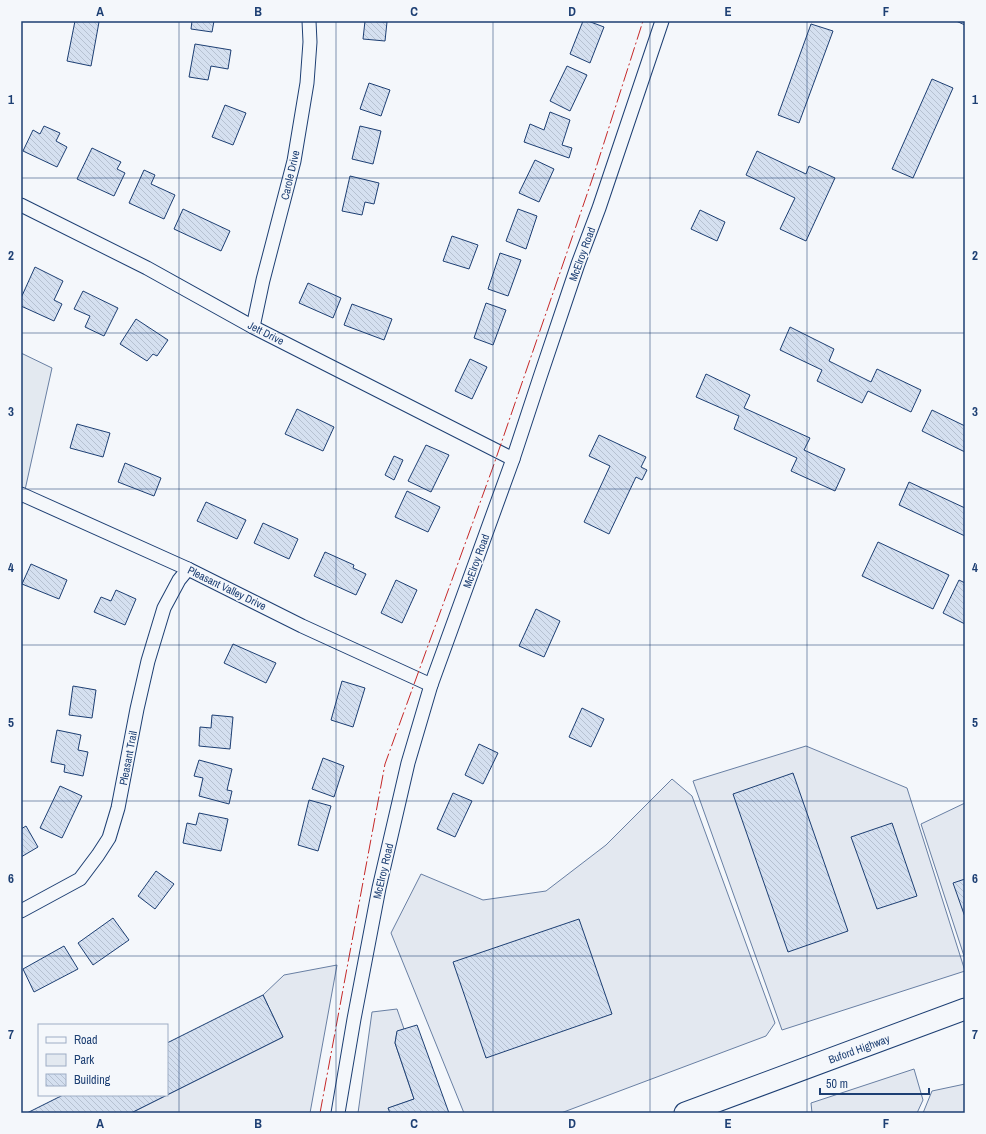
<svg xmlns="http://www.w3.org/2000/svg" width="986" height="1134" font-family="'Archivo Narrow',sans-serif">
  <defs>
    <pattern id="building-back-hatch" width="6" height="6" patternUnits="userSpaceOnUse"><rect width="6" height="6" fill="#d5e0f0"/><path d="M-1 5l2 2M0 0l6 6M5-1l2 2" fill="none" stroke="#b6c1d1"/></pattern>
  </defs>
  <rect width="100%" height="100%" fill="#f4f7fb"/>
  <polygon fill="#e3e9f0" stroke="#687fa3" points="21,353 52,368 21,508"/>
  <g fill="#e3e8f0" stroke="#687fa3">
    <polygon points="806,746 907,788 965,971 782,1030 693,781"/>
    <polygon points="672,779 692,796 775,1023 766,1036 561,1113 464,1113 391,933 421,874 483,900 546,891 606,845"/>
    <polygon points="965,803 965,959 921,824"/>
    <polygon points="337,965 310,1113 131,1113 283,1037 263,995 284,975"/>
    <polygon points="397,1009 404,1029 397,1032 395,1043 414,1099 389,1108 390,1113 358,1113 372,1012"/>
    <polygon points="914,1069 923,1100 917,1113 812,1113 811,1103"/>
    <polygon points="965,1084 965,1113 923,1113 932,1091"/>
  </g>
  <g fill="url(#building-back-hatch)" stroke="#1d3f73">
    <polygon points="75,21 93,21 99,22 91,66 67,61"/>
    <polygon points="192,21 214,21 212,32 191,29"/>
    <polygon points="365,21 387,22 385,41 363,39"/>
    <polygon points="583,21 588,21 604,27 590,63 570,54"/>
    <polygon points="956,21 965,21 965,25"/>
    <polygon points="811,24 833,31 799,123 778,115"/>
    <polygon points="195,44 231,50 228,69 211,66 208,80 189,77"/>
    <polygon points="567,66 587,75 570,111 550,101"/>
    <polygon points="932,79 953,88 913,178 892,169"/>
    <polygon points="369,83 390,90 381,116 360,109"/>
    <polygon points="225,105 246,113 233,145 212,137"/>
    <polygon points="550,112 570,120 562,145 572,148 569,158 524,142 530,124 544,130"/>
    <polygon points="44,126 60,133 56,141 67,147 57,167 23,151 33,130 40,134"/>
    <polygon points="360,126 381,131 373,164 352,159"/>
    <polygon points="92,148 121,162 117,169 125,173 114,196 77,179"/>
    <polygon points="757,151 806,174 809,166 835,178 806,241 780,229 795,198 746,175"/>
    <polygon points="535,160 554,169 539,202 519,193"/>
    <polygon points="144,170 155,175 151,184 175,195 164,219 129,203"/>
    <polygon points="350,176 379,183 374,204 365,202 362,215 342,211"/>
    <polygon points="183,209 230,231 221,251 174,229"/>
    <polygon points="518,209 537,216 526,249 506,241"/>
    <polygon points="700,210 725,222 717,241 691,229"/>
    <polygon points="452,236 478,245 469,269 443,261"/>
    <polygon points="500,253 521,260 508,296 488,289"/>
    <polygon points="35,267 63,281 54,300 62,304 54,321 21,306 21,298"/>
    <polygon points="308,283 341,298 333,318 299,303"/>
    <polygon points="83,291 118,308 104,336 85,327 90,316 74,309"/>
    <polygon points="486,303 506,310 493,345 474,338"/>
    <polygon points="352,304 392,319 384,340 344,325"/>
    <polygon points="136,319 168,340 157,356 153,354 147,361 120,344"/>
    <polygon points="790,327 834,349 829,361 871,382 877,369 921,390 911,412 868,391 862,403 817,381 822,370 780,350"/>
    <polygon points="470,359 487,367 472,399 455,391"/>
    <polygon points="706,374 750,395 744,408 810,438 804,450 845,469 835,491 791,471 797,458 734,429 739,416 696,397"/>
    <polygon points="297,409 334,427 323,451 285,434"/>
    <polygon points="932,410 965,426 965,452 922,431"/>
    <polygon points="77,424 110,433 103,457 70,448"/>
    <polygon points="599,435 646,457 641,467 647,470 642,480 636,477 609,534 584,522 610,466 589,456"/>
    <polygon points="426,445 449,455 431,492 408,481"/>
    <polygon points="394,456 403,460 394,480 385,475"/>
    <polygon points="125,463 161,478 154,496 118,482"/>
    <polygon points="909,482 965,508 965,536 899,505"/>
    <polygon points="407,491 440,507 428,532 395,517"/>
    <polygon points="206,502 246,520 237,539 197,521"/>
    <polygon points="263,523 298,539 289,559 254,543"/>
    <polygon points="878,542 949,575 933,609 862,576"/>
    <polygon points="325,552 354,565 353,568 366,574 356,595 314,576"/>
    <polygon points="31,564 67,580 59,599 22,584"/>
    <polygon points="396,580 417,590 402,623 381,613"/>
    <polygon points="959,580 965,583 965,624 943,613"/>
    <polygon points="116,590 136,599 125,625 94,612 101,597 111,601"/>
    <polygon points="536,609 560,621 544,657 519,646"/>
    <polygon points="233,644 276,663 266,683 224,663"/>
    <polygon points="342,681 365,688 353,727 331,720"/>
    <polygon points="73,686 96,690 92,718 69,715"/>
    <polygon points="582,708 604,719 591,747 569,737"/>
    <polygon points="212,715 233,717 230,749 199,746 200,727 211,728"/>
    <polygon points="57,730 81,735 78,750 88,752 83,776 64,772 65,765 51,762"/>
    <polygon points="479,744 498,753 483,784 465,775"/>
    <polygon points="323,758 344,766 334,797 312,789"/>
    <polygon points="199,760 232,769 227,790 232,791 229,804 199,796 203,778 194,776"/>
    <polygon points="793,773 848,931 788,952 733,794"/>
    <polygon points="60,786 82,796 62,838 40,828"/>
    <polygon points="453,793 472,801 455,837 437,829"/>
    <polygon points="309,800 331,806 318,851 298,845"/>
    <polygon points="199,813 228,819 221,851 183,843 187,823 196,825"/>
    <polygon points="892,823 917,896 877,909 851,837"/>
    <polygon points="26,826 38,847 21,857 21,829"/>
    <polygon points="156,871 174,884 155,909 138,896"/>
    <polygon points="965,879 965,917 953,883"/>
    <polygon points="113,918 129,940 93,965 78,943"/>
    <polygon points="579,919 612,1014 486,1058 453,962"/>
    <polygon points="64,946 78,969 34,992 23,969"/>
    <polygon points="263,995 283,1037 131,1113 27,1113 63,1095 167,1095 167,1043"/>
    <polygon points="417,1025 449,1113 390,1113 388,1108 414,1099 395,1043 397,1031"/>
  </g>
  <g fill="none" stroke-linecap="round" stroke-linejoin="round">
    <defs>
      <g id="street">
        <polyline points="21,205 147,268 253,327 513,459"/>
        <polyline points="253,327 263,280 294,161 307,83 310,42 309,21"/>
        <polyline points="21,494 188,569 302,626 431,685"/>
        <polyline points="21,911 80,879 98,855 109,838 118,808 137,709 148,661 164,608 179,580 188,569"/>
        <polyline points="338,1113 354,1019 379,888 408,763 431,685 513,459 540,377 578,264 599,208 662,21"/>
      </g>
      <polyline id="primary" points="685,1113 965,1009"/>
    </defs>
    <use href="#street" stroke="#1d3f73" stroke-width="15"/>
    <use href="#primary" stroke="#1d3f73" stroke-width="23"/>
    <use href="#street" stroke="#f4f7fb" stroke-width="13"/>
    <use href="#primary" stroke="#f4f7fb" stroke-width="21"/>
    <polyline stroke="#c62828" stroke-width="1" stroke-dasharray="14 3 2 3" stroke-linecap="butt" points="320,1113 385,764 493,467 594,174 643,21"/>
  </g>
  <path fill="none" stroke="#1d3f73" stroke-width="1" stroke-opacity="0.55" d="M179,21V1113M336,21V1113M493,21V1113M650,21V1113M807,21V1113M21,178H965M21,333H965M21,489H965M21,645H965M21,801H965M21,956H965"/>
  <g text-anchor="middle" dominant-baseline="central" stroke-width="3" stroke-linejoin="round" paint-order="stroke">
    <g font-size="11" fill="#1d3f73" stroke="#f4f7fb">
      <text transform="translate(290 175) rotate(-77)">Carole Drive</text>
      <text transform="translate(582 254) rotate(-70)">McElroy Road</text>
      <text transform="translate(266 333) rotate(27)">Jett Drive</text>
      <text transform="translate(476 561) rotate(-70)">McElroy Road</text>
      <text transform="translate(227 588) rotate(26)">Pleasant Valley Drive</text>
      <text transform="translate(128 758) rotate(-79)">Pleasant Trail</text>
      <text transform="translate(383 871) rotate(-77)">McElroy Road</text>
      <text transform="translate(859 1049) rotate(-20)">Buford Highway</text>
    </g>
  </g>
  <rect width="986" height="1134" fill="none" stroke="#f4f7fb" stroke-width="44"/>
  <rect x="38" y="1024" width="130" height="72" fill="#f4f7fb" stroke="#9eadc5"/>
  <rect x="46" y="1037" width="20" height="6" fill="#f4f7fb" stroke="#9eadc5"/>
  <text x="74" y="1044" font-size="12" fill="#1d3f73">Road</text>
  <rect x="46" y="1054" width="20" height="12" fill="#e3e9f0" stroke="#9eadc5"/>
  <text x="74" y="1064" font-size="12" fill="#1d3f73">Park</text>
  <rect x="46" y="1074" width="20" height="12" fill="url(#building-back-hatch)" stroke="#9eadc5"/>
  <text x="74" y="1084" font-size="12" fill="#1d3f73">Building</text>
  <path d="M820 1088v6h109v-6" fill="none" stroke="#1d3f73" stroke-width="2"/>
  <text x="826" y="1088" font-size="12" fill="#1d3f73" stroke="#f4f7fb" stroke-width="3" paint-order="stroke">50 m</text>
  <rect x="22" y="22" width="942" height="1090" fill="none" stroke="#1d3f73" stroke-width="1.5"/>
  <g font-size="13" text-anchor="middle" font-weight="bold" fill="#1d3f73">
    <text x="100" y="16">A</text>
    <text x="258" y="16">B</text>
    <text x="414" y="16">C</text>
    <text x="572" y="16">D</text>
    <text x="728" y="16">E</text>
    <text x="886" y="16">F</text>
    <text x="11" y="104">1</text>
    <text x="975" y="104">1</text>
    <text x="11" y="260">2</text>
    <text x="975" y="260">2</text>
    <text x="11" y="416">3</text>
    <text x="975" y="416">3</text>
    <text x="11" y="572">4</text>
    <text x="975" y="572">4</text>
    <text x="11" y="727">5</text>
    <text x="975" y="727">5</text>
    <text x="11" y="883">6</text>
    <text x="975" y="883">6</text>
    <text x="11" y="1039">7</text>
    <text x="975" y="1039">7</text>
    <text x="100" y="1128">A</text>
    <text x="258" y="1128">B</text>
    <text x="414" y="1128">C</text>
    <text x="572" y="1128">D</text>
    <text x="728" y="1128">E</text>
    <text x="886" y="1128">F</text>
  </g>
</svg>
